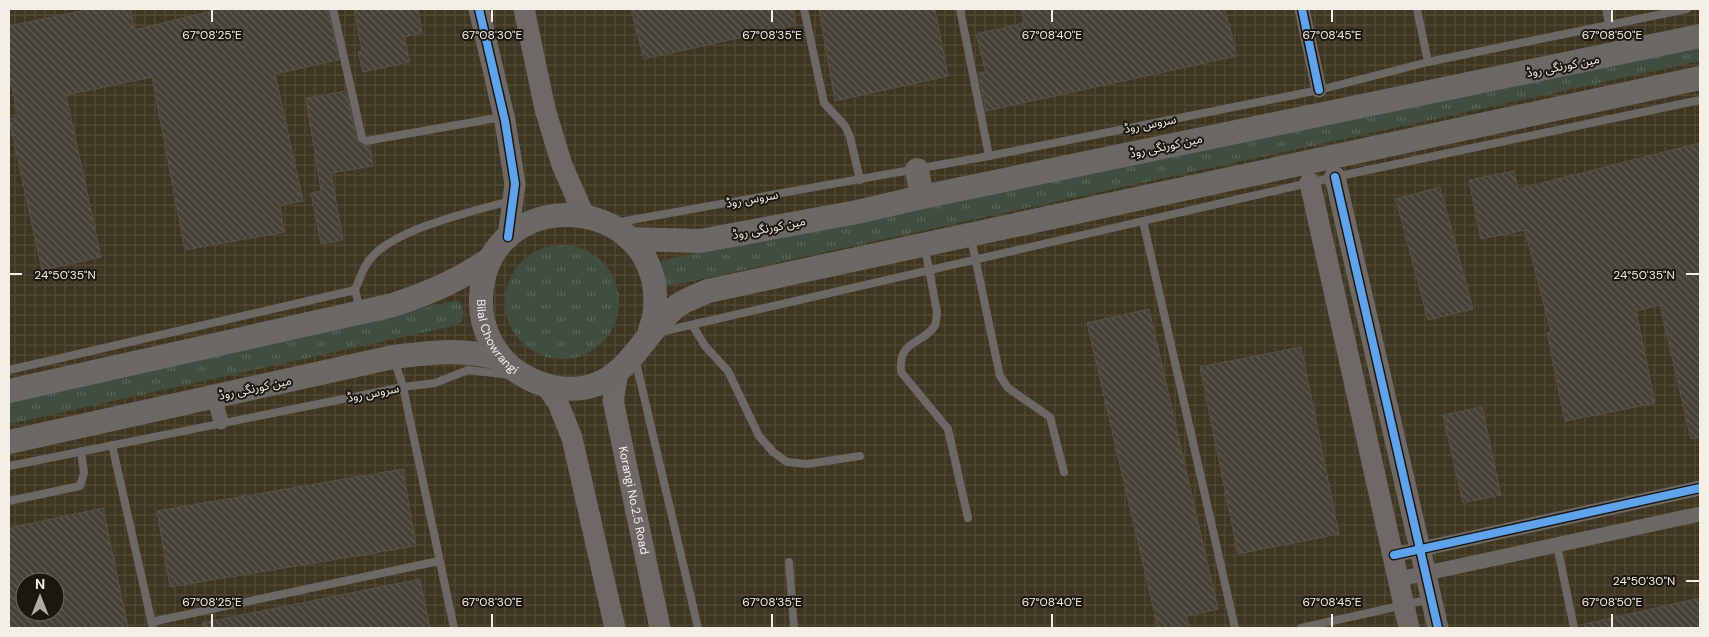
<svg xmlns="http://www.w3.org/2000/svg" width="1709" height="637" font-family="'DM Sans','Noto Sans Arabic',sans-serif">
  <defs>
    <pattern id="industrial-grid" width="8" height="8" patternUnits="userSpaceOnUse" patternTransform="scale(1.25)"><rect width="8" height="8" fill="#3f3622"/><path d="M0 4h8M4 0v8" fill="none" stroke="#524a37"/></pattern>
    <pattern id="grass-tufts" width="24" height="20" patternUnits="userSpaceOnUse" patternTransform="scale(1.25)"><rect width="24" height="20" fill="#414d41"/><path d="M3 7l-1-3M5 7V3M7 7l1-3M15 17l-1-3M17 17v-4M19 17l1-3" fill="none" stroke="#5d675c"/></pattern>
    <pattern id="building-back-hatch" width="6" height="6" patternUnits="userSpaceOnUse" patternTransform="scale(1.25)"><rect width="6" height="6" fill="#464138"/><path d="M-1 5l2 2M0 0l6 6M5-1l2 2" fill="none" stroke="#615d55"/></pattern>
  </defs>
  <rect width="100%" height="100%" fill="#302c24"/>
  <path fill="url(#industrial-grid)" fill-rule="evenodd" d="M9,9H1700V628H9ZM25,582H55V612H25Z"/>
  <g fill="url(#grass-tufts)">
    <polygon points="1700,44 1700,61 665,287 661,279 662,260 1320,125"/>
    <circle cx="562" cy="302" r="57"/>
    <path d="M458,300C465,308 464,312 462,322L453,326L9,424V401Z"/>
  </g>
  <g fill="url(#building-back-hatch)" stroke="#56524c" fill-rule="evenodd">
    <polygon points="91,9 131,9 134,30 220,9 328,9 339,60 275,74 303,201 280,205 284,232 185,250 152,77 66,95 101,257 42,270 9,119 18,117 9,73 9,26"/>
    <polygon points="354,9 418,9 422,33 404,37 410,62 363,72 358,52 362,51"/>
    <polygon points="631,9 793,9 796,25 644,59"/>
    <polygon points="819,9 935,9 948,76 835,101"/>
    <polygon points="1021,9 1225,9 1237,56 986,111 978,73 986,72 976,34 1024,23"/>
    <polygon points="346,91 357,139 363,146 370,146 373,166 331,173 343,240 321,244 311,193 321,191 306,98"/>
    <polygon points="1700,143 1700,437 1691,439 1660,305 1636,311 1655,403 1565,421 1547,333 1551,332 1525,230 1481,239 1469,180 1514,171 1518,189"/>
    <polygon points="1440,187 1473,309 1428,320 1396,199"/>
    <polygon points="1149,309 1218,609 1187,616 1189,628 1158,628 1087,323"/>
    <polygon points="1301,347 1339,534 1238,554 1200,367"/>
    <polygon points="1482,407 1501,495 1463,503 1443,415"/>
    <polygon points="403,469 416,546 170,587 157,511"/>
    <path d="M103,508L128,628H9V528ZM25,582H55V612H25Z"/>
    <polygon points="420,579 430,628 203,628 202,623"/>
    <polygon points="1700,598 1700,628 1585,628 1585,624"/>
  </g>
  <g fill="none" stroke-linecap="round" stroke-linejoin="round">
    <g stroke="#6c6865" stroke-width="8">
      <polyline points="333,9 362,138 366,141 502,117"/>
      <polyline points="804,9 824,103 845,126 850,137 860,180"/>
      <polyline points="960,9 989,156"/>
      <polyline points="1417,9 1428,62"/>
      <polyline points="1606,9 1609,24"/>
      <polyline points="1143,221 1235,628"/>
      <polyline points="614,223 989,156 1319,90 1428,62 1687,9"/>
      <polyline points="971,238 1000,376 1008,388 1050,417 1064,472"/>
      <path d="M925,248L937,312C936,316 937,323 934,327C921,345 898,340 901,372L948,429L968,518"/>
      <path d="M355,290C359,281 362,270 368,262C389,230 473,211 510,201"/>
      <polyline points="693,326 705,346 728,371 759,436 773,452 787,462 807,464 860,456"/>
      <polyline points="660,332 1335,177 1700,100"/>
      <polyline points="635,358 698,628"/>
      <polyline points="394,359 403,387 454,628"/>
      <polyline points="9,370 355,290 360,310"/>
      <polyline points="112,445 153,628"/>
      <polyline points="9,466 403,387 435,383 468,370 511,375"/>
      <polyline points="9,501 80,486 84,473 81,451"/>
      <polyline points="1557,545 1574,628"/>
      <polyline points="789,562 794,628"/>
      <polyline points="151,622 439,561"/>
      <polyline points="1301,628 1431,599"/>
    </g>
    <g stroke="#6c6865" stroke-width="15">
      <polyline points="1302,9 1319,90"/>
      <polyline points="214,396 221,422"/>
      <polyline points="1394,555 1700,488"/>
      <polyline points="1399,579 1700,514"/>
    </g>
    <g stroke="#6e6967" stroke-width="21">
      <polyline points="479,9 505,121 515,184 508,237"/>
      <polyline points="524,9 545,109 562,165 584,215"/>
      <polyline points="1335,177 1438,628"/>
      <polyline points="1310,183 1409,628"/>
      <path id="s1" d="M618,373L613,400L660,628"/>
      <polyline points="546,386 558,403 572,438 615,628"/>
    </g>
    <g stroke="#6c6865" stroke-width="24">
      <polyline points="917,170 922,197"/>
      <polyline points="630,239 700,241 857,212 922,197 1700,36"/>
      <path id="s2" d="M649,334C651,326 655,317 655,308C663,191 485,181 481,298C480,325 491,350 512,368C535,386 569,395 597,384C633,369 647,329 677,306C686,299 698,296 708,291L1700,78"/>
      <path d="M9,391L393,305C429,293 460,280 491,258"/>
      <path d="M9,442L393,357C435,352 461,348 502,359"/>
    </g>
    <defs>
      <g id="cycleway">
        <polyline points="479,9 505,121 515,184 508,237"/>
        <polyline points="1302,9 1319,90"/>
        <polyline points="1335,177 1438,628"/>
        <polyline points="1394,555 1700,488"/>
      </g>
    </defs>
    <use href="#cycleway" stroke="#1a1710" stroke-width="11"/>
    <use href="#cycleway" stroke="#60a3ed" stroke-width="8"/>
  </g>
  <path fill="none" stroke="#f4efe6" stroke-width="2" d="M212,10V22M492,10V22M772,10V22M1052,10V22M1332,10V22M1612,10V22M10,274H22M1686,274H1699M1686,581H1699M212,614V627M492,614V627M772,614V627M1052,614V627M1332,614V627M1612,614V627"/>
  <g text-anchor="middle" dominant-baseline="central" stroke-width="4" stroke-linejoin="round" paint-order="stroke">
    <g font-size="12" fill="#f4efe6" stroke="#1a1710">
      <text transform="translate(1563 66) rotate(-11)">مین کورنگی روڈ</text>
      <text transform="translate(1150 124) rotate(-11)">سروس روڈ</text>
      <text transform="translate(1166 146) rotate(-12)">مین کورنگی روڈ</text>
      <text transform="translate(752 199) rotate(-10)">سروس روڈ</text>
      <text transform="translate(769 228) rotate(-11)">مین کورنگی روڈ</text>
      <text stroke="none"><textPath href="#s2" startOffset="348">Bilal Chowrangi</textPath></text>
      <text transform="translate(255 388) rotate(-12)">مین کورنگی روڈ</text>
      <text transform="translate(373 393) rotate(-11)">سروس روڈ</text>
      <text stroke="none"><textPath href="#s1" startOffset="130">Korangi No.2.5 Road</textPath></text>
    </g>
  </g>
  <g font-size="12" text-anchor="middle" fill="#f4efe6" stroke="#1a1710" stroke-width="4" stroke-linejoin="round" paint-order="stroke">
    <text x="212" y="39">67°08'25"E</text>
    <text x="492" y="39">67°08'30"E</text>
    <text x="772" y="39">67°08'35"E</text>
    <text x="1052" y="39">67°08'40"E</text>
    <text x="1332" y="39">67°08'45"E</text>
    <text x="1612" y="39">67°08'50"E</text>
    <text x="65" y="279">24°50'35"N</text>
    <text x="1644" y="279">24°50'35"N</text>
    <text x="1644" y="585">24°50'30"N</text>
    <text x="212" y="606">67°08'25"E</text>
    <text x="492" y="606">67°08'30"E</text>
    <text x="772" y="606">67°08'35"E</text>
    <text x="1052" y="606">67°08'40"E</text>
    <text x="1332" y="606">67°08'45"E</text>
    <text x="1612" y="606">67°08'50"E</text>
  </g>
  <rect width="1709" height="637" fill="none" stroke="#f4efe6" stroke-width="20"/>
  <g transform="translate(40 597)"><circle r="24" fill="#1a1710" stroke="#716d66"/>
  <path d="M0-4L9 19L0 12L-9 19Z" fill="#afaba2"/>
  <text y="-8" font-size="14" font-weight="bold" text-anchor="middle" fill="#f4efe6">N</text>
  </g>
</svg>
